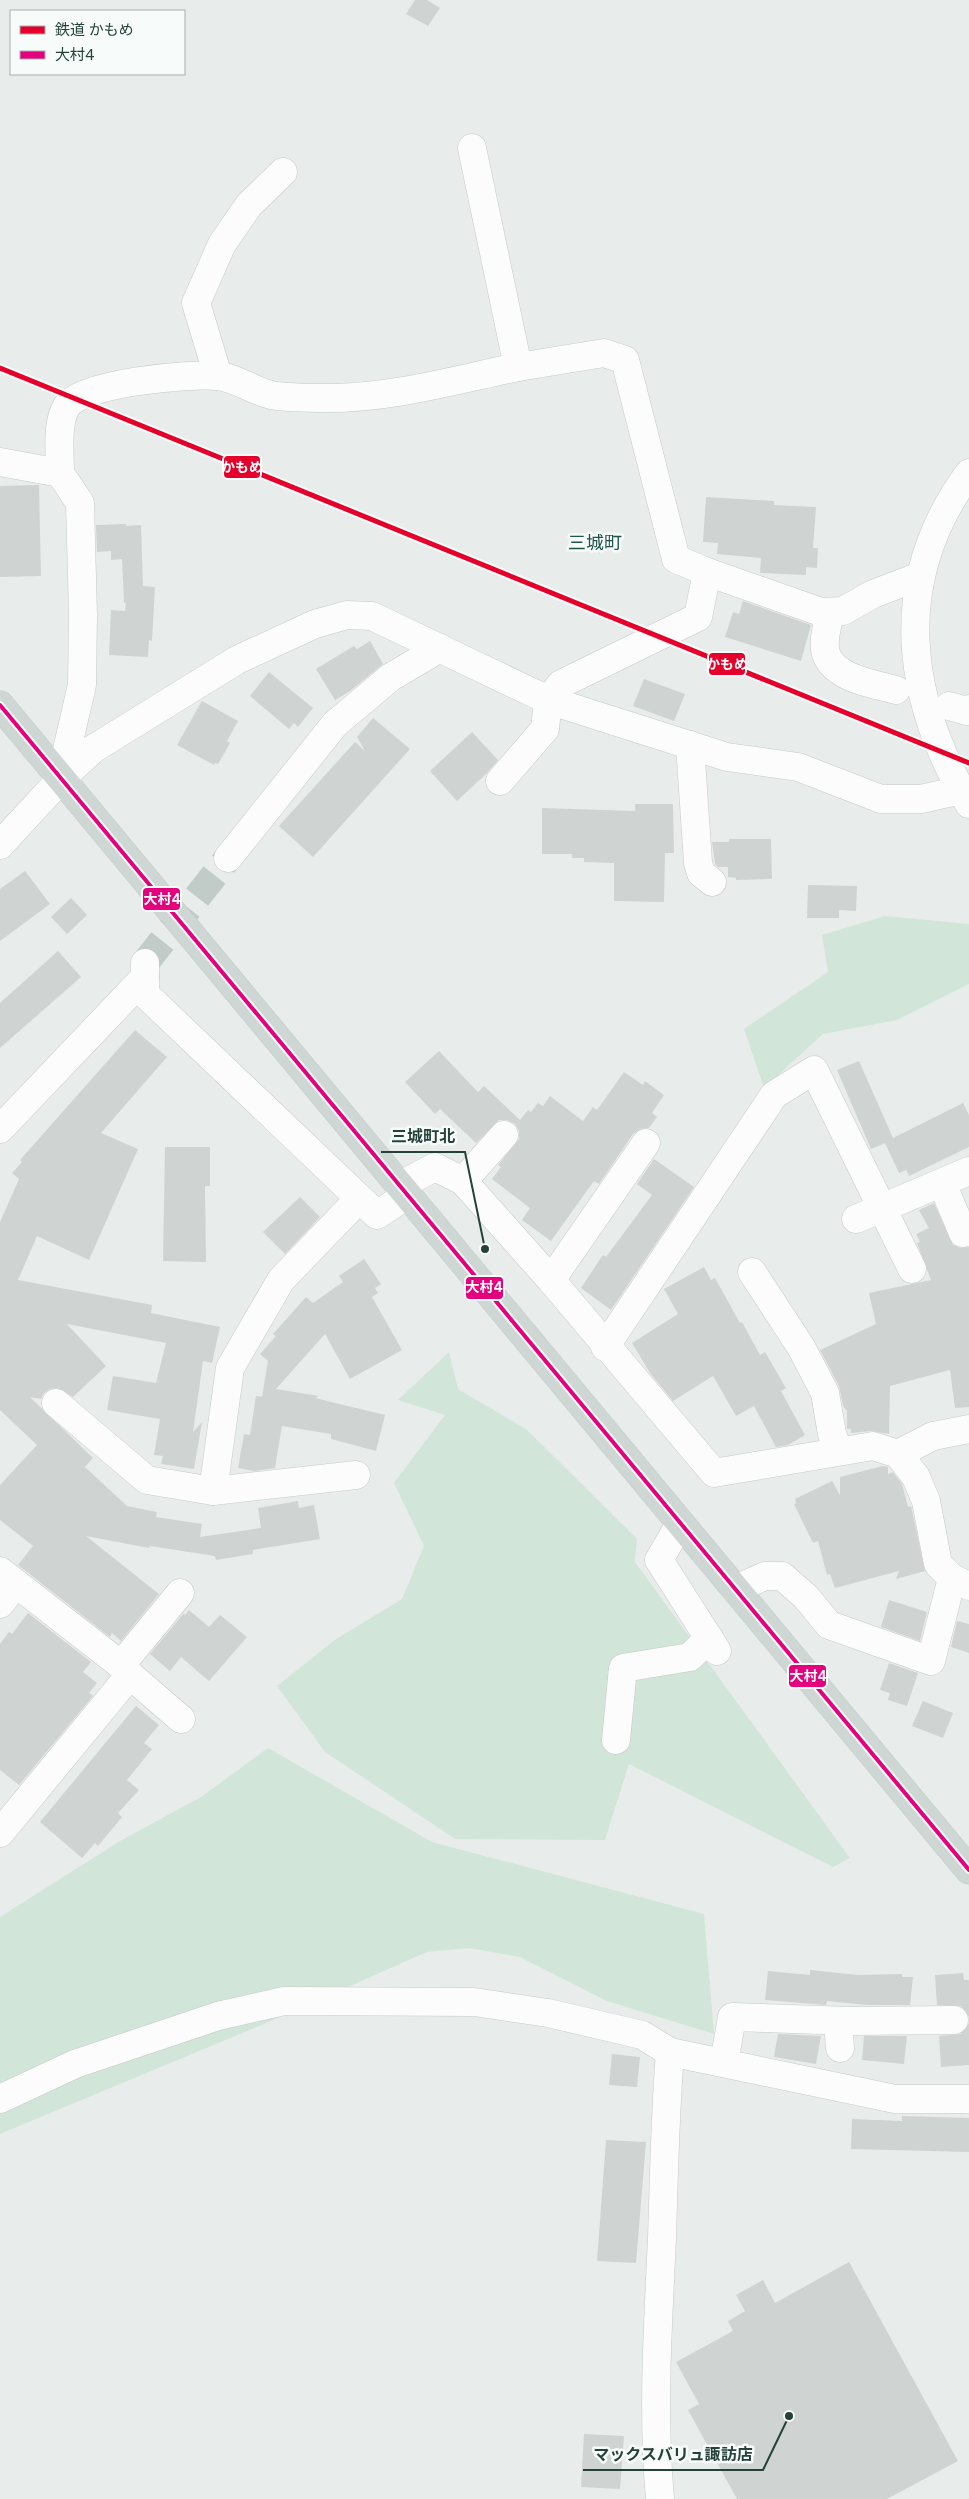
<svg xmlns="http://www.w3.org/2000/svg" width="969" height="2499" font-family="'Public Sans','Noto Sans JP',sans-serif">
  <rect width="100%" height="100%" fill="#e8edeb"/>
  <g fill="#d1e6d8">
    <polygon points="885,916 969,924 969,984 897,1020 823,1034 764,1088 744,1029 828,972 822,935"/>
    <polygon points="449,1352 458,1389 526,1429 637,1539 635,1562 850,1858 833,1867 629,1764 605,1840 455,1839 325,1752 277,1686 336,1639 402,1599 424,1546 394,1483 445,1415 398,1400"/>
    <polygon points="268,1748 432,1842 704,1914 714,2034 607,2001 520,1957 469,1948 427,1952 264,2024 0,2134 0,1917 120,1841 201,1797"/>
  </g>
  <g fill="#cfd4d2">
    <polygon points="415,0 427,0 440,8 428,26 406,14"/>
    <polygon points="39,485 41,576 0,577 0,486"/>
    <polygon points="706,497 774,501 774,505 816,507 813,548 818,548 817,568 806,567 806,575 760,573 761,558 717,554 718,543 703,542"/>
    <polygon points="126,524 126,526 141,525 143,586 155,587 152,641 149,640 148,657 109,655 111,610 125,611 126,602 124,603 122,559 111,560 111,551 97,552 96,525"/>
    <polygon points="743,601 811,625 801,661 725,637 733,612 739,614"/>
    <polygon points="370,641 383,664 350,691 335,700 316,669 354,646 357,649"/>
    <polygon points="269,672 313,708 298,727 294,723 289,729 250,696"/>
    <polygon points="644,679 685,694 674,721 633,706"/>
    <polygon points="202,701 238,721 227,741 230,743 218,764 215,763 214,765 177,745"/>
    <polygon points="373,718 410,749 313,857 279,826 355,742 365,751 357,737"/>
    <polygon points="472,732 498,760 487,773 457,801 430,771"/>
    <polygon points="635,804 673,804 674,853 665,853 664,902 614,901 614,863 584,862 584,858 572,858 572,854 542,854 542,808 635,811"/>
    <polygon points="729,839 771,839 772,879 736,880 736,878 728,877 728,867 718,867 715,864 712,842 729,842"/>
    <polygon points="25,871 50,904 0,941 0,889"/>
    <polygon points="808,885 857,886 856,911 839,910 839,918 807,918"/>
    <polygon points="71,898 87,915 67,934 51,917"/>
    <polygon points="58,951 81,977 0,1048 0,1003"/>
    <polygon points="135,1030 167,1057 101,1133 138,1149 89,1260 37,1236 18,1280 152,1305 151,1313 220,1327 212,1363 203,1361 193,1432 202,1422 194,1469 161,1464 163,1456 154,1455 160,1419 107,1410 113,1376 156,1383 166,1343 67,1324 106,1366 73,1397 58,1388 50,1389 44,1393 41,1399 30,1397 93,1458 85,1467 127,1506 157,1512 156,1517 202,1524 200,1537 261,1528 258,1508 298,1501 299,1508 314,1505 320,1539 253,1550 253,1554 216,1560 215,1556 150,1546 149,1548 86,1536 159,1594 121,1641 112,1633 110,1637 18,1565 33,1546 0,1520 0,1485 37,1445 0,1410 0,1222 19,1179 12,1173 22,1162 20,1160"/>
    <polygon points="439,1051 478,1092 484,1086 520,1120 528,1110 531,1112 538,1103 543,1106 550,1096 583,1121 593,1107 597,1110 624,1072 643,1085 645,1081 664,1095 652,1113 657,1117 649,1128 640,1129 633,1134 599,1184 594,1181 551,1241 522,1220 530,1208 492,1179 501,1167 498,1165 519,1139 519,1131 515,1124 507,1120 499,1120 476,1143 440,1109 435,1114 405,1082"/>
    <polygon points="859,1061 893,1138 963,1103 969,1115 969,1147 909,1176 906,1170 899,1173 885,1143 871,1149 837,1070"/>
    <polygon points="165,1147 210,1147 210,1186 205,1186 206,1262 163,1261"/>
    <polygon points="654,1159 694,1187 611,1310 581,1288 603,1255 606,1257 652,1195 637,1184"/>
    <polygon points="300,1197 320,1217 285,1254 263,1232"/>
    <polygon points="934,1203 953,1245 961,1248 969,1247 969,1407 955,1408 950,1370 890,1386 889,1434 871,1431 851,1433 851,1429 847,1429 847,1411 843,1406 839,1386 820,1350 876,1324 869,1293 931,1280 917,1243 920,1242 916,1234 929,1228 919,1210"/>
    <polygon points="364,1259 381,1284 375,1288 378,1293 372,1297 402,1350 350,1379 325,1334 276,1389 319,1396 315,1398 385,1415 376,1451 331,1439 331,1434 282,1426 275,1468 254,1471 238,1468 244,1434 250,1435 256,1396 262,1397 268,1361 260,1354 276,1336 273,1334 306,1297 313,1303 343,1282 339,1276"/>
    <polygon points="704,1267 711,1280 715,1278 740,1323 742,1322 760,1355 765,1352 786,1388 781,1391 805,1435 788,1445 776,1447 754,1406 736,1416 713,1376 673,1401 650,1373 632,1343 678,1314 664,1289"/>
    <polygon points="883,1466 888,1467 888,1474 893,1472 902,1484 908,1507 911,1506 925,1571 896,1579 899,1571 835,1588 830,1574 827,1575 818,1541 813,1543 794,1504 796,1504 795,1499 832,1481 840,1495 840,1477"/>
    <polygon points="889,1600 927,1612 920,1641 881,1627"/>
    <polygon points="189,1610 209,1627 220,1615 247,1637 209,1681 181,1657 170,1671 150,1654 184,1613 185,1615"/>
    <polygon points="28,1613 91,1662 83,1672 97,1683 89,1693 93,1696 19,1785 0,1770 0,1644 9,1632 12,1634"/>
    <polygon points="957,1621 969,1624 969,1653 951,1647"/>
    <polygon points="889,1663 918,1673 907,1706 888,1700 890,1693 880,1690"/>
    <polygon points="923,1701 953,1713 943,1738 912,1726"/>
    <polygon points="136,1706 159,1725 144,1743 152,1749 127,1780 139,1790 118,1813 122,1817 98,1846 95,1843 82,1858 40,1822"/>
    <polygon points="810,1970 858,1975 902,1974 902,1977 913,1977 910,2005 867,2005 827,2001 826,2005 765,2000 768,1971 810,1975"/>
    <polygon points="963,1973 964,1980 969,1980 969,2017 961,2006 937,2005 935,1975"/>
    <polygon points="969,2023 969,2065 941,2067 939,2036 961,2034"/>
    <polygon points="778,2034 821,2036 816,2064 774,2057"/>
    <polygon points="864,2036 907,2036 904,2064 862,2060"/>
    <polygon points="612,2054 640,2057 637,2087 609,2085"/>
    <polygon points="902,2116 969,2118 969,2152 851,2149 852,2119 902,2121"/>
    <polygon points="606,2140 646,2142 636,2263 597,2261"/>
    <polygon points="849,2262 958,2461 887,2499 737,2499 688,2410 699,2404 676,2362 733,2331 728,2321 745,2311 736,2295 763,2280 775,2303"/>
    <polygon points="584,2434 624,2436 620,2489 581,2487"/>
  </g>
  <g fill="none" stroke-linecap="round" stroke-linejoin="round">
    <polyline stroke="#c1cbc8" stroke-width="28" stroke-dasharray="28 14" stroke-linecap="butt" points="145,963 228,858"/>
    <defs>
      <g id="minor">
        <polyline points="472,148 518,367 604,353 625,360 676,559 707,572"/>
        <polyline points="218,376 196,303 222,244 249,205 283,172"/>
        <polyline points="0,462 60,473 80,503 83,615 82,685 60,780"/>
        <path d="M60,473C60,453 56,423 67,406C81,383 191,373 217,376C235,377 253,391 271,395C288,398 310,398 328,398C392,398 455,380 518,367"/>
        <path d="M969,473C891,579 904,695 969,804"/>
        <path d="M830,612C828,624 822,641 826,654C835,679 874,684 896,690"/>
        <polyline points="949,706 967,711 969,709"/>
        <polyline points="690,745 698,863 701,873 712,882"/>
        <polyline points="500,781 545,729 548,700 561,684 698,617 707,572 821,612 843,611 873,594 920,576"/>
        <polyline points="0,845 60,780 93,749 237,660 315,624 347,615 372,616 548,700 727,757 798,767 881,799 921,799 961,790"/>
        <polyline points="228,858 335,724 391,677 440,648"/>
        <polyline points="145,963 145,994 377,1215 407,1195"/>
        <polyline points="0,1129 145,977"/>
        <polyline points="463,1181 504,1135"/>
        <polyline points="942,1183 963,1233"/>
        <polyline points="399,1186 435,1167 463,1181 551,1280 714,1473 873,1446 898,1454 916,1477 926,1501 938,1564 952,1578 969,1586"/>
        <polyline points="912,1269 882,1208 969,1171"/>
        <polyline points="752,1272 801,1347 825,1393 832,1434 839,1451"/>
        <polyline points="551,1280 646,1143"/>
        <polyline points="605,1347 774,1095 814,1070 882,1208 856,1219"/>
        <polyline points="56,1403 147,1480 213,1491 230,1368 281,1280 359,1199"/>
        <polyline points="898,1454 933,1436 969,1429"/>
        <polyline points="213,1491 356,1475"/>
        <polyline points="680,1524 659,1560 717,1651"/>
        <polyline points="0,1571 121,1665 130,1675 0,1833"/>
        <polyline points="735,1589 765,1576 782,1576 806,1597 829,1625 931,1661 952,1578"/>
        <polyline points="0,1604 16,1584"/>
        <polyline points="121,1665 180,1593"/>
        <polyline points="130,1675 181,1719"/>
        <polyline points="616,1740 623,1668 690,1657 709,1638"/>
        <polyline points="838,2021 840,2048"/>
        <polyline points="724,2063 732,2017 850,2021 954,2020"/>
        <polyline points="0,2099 75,2064 218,2016 284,2001 474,2002 548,2013 642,2035 670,2052 895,2099 969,2099"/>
        <path d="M660,2499C652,2412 658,2325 662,2238C664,2175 665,2114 670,2052"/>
      </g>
      <polyline id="major" points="0,705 969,1870"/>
    </defs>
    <use href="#minor" stroke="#c5cac8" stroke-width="29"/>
    <use href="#major" stroke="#c3ccc9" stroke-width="29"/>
    <use href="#minor" stroke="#fcfcfc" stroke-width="28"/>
    <use href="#major" stroke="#cfd7d5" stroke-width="28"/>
    <defs>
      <polyline id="bus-1" points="0,705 969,1870"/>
    </defs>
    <use href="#bus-1" stroke="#f7fbf9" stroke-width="8"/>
    <use href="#bus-1" stroke="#e5007d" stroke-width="4"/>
    <defs>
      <polyline id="rail-1" points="0,368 969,763"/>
    </defs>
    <use href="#rail-1" stroke="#f7fbf9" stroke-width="9"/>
    <use href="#rail-1" stroke="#e4002b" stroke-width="5"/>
  </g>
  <g text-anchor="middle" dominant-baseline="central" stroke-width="5" stroke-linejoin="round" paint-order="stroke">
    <g font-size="18" fill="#1f5548" stroke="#f7fbf9">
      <text x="595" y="542">三城町</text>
    </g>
  </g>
  <path fill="none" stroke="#24423a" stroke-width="2" d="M485 1249L465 1152H381M789 2416L763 2470H583"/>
  <g fill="#24423a" stroke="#f7fbf9" stroke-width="2">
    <circle cx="485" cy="1249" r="5"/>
    <circle cx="789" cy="2416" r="5"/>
  </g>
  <g font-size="16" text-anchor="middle" font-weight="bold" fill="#24423a" stroke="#f7fbf9" stroke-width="5" stroke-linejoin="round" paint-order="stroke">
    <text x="423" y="1142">三城町北</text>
    <text x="673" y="2460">マックスバリュ諏訪店</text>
  </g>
  <g stroke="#f7fbf9" stroke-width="2">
    <rect x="223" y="455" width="38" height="24" rx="5" fill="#e4002b"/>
    <rect x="708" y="652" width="38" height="24" rx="5" fill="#e4002b"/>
    <rect x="142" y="887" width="39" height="24" rx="5" fill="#e5007d"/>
    <rect x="465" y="1276" width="39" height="24" rx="5" fill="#e5007d"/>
    <rect x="788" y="1664" width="39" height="24" rx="5" fill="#e5007d"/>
  </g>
  <g font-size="14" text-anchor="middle" font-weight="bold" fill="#fff">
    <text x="242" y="472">かもめ</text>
    <text x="727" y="669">かもめ</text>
    <text x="162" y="904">大村4</text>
    <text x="484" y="1292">大村4</text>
    <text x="808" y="1681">大村4</text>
  </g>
  <rect x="10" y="10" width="175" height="65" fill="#f7fbf9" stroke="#a3b1ad"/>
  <rect x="20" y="26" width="25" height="8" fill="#e4002b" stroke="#a3b1ad"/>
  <text x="55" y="35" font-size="15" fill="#24423a">鉄道 かもめ</text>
  <rect x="20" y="51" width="25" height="8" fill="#e5007d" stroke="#a3b1ad"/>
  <text x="55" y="60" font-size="15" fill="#24423a">大村4</text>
</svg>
